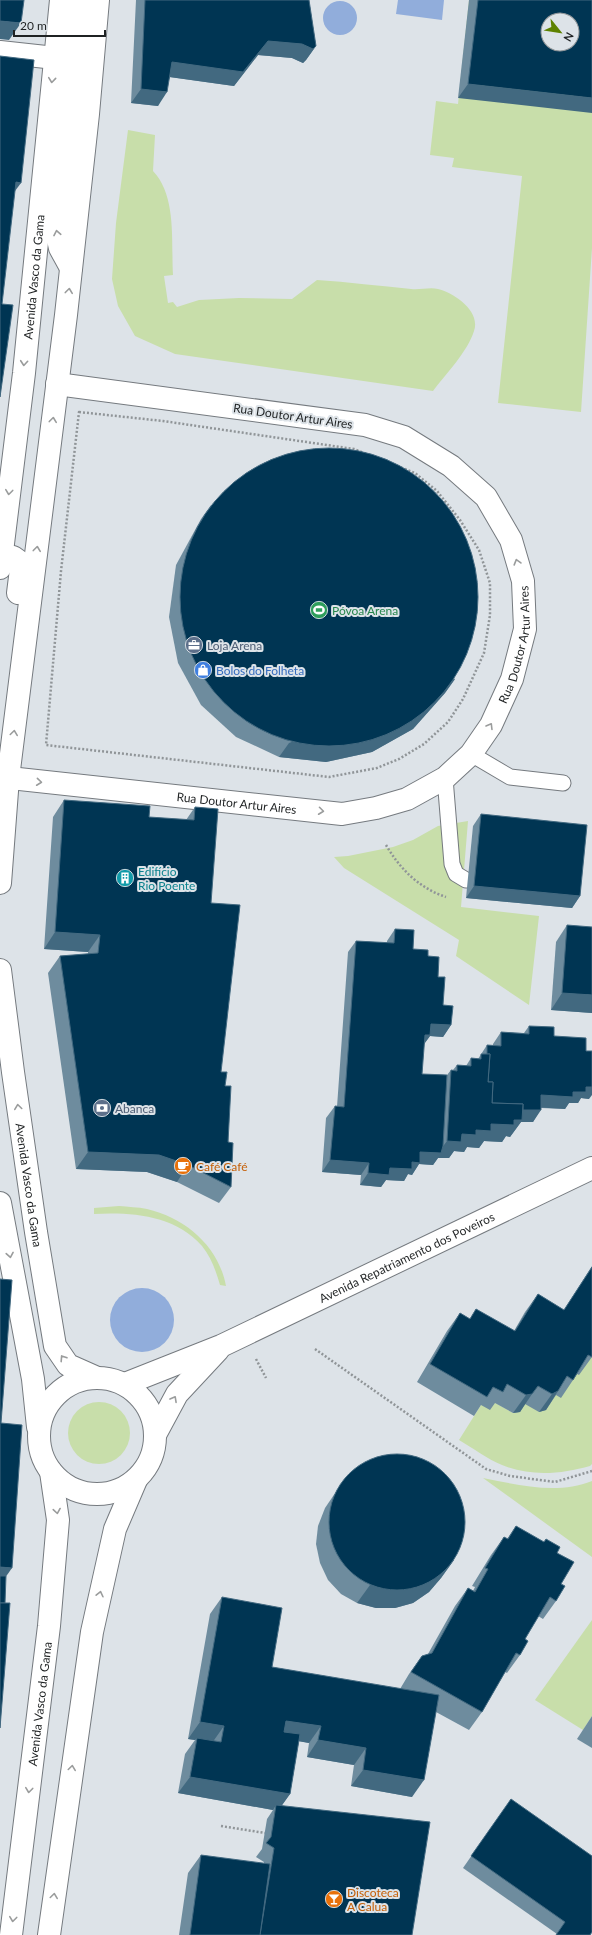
<svg xmlns="http://www.w3.org/2000/svg" width="592" height="1935" font-family="Lato,sans-serif">
  <rect width="100%" height="100%" fill="#dde3e8"/>
  <g fill="#c8deaa" fill-rule="evenodd">
    <path d="M469,0H592V248L581,412L498,403L522,176L452,167L454,158L430,155L436,101L458,104ZM548,20H572V44H548Z"/>
    <path d="M128,130L155,135L153,171C177,196 171,242 173,275L164,276L168,303L173,302L177,307L199,300L239,298L292,299L317,280C348,282 380,286 411,289C420,290 430,287 438,289C454,293 481,311 474,331C468,351 446,374 433,391L175,354L135,336L118,306L112,279L116,223Z"/>
    <polygon points="468,821 461,907 539,916 529,1005 456,956 459,940 344,868 334,857 348,856 393,847 413,840 438,826"/>
    <path d="M119,1206C128,1207 138,1207 147,1209C186,1218 219,1247 226,1286L220,1285C216,1271 211,1257 202,1246C175,1215 131,1212 94,1214V1208Z"/>
    <path d="M592,1353V1464L590,1466C562,1474 530,1477 502,1465C487,1459 473,1448 459,1440L481,1405L494,1402L513,1413L525,1404L555,1394Z"/>
    <circle cx="99" cy="1433" r="31"/>
    <path d="M483,1478C519,1485 557,1495 592,1481V1557Z"/>
    <polygon points="592,1620 592,1716 583,1730 535,1700"/>
  </g>
  <g fill="#91addb">
    <polygon points="398,0 444,0 442,20 396,14"/>
    <circle cx="340" cy="18" r="17"/>
    <circle cx="142" cy="1320" r="32"/>
  </g>
  <g fill="none" stroke-linecap="round" stroke-linejoin="round">
    <defs>
      <g id="lane">
        <polyline points="471,754 510,777 563,783"/>
        <polyline points="445,778 452,864 456,874 466,880"/>
      </g>
      <g id="street">
        <polyline points="0,52 55,58"/>
        <path id="s1" d="M0,777L342,814L376,808L407,799L445,778L471,754L491,725L512,679L525,629L523,581L511,540L486,497L451,466L404,437L365,425L57,384"/>
      </g>
      <g id="secondary">
        <polyline points="71,268 60,248 55,226 81,0"/>
        <polyline points="2,554 13,557 20,562 21,569 18,593"/>
        <path id="s2" d="M0,568L24,373L61,0"/>
        <polyline points="0,883 8,778 66,315 88,114 98,0"/>
        <path id="s3" d="M0,970L13,1072L36,1232L55,1346L68,1365L95,1377"/>
        <polyline points="0,1203 33,1379 38,1427"/>
        <circle cx="97" cy="1436" r="58"/>
        <path id="s4" d="M125,1384L221,1346L592,1168"/>
        <polyline points="156,1433 177,1394 218,1350"/>
        <path id="s5" d="M11,1935L49,1626L58,1520L51,1472"/>
        <polyline points="49,1935 92,1632 115,1529 136,1480"/>
      </g>
    </defs>
    <use href="#lane" stroke="#757a7f" stroke-width="17"/>
    <use href="#street" stroke="#757a7f" stroke-width="24"/>
    <use href="#secondary" stroke="#757a7f" stroke-width="24"/>
    <g stroke="#909598" stroke-width="2.5" stroke-dasharray="2 2" stroke-linecap="butt">
      <polygon points="79,412 163,421 354,449 415,473 437,491 460,520 479,550 490,583 490,615 484,653 463,699 448,722 424,744 399,759 377,768 329,777 46,745 61,571"/>
      <path d="M386,845C400,869 419,888 446,897"/>
      <polyline points="315,1349 486,1469 510,1476 555,1482 592,1471"/>
      <polyline points="256,1359 266,1378"/>
      <polyline points="221,1826 265,1833"/>
    </g>
    <use href="#lane" stroke="#fff" stroke-width="15"/>
    <use href="#street" stroke="#fff" stroke-width="22"/>
    <use href="#secondary" stroke="#fff" stroke-width="22"/>
  </g>
  <g fill="#6e8c9e">
    <polygon points="136,0 309,0 316,46 306,60 303,63 292,58 258,55 234,86 170,77 158,106 131,103"/>
    <polygon points="469,0 592,0 458,98"/>
    <polygon points="211,505 455,679 445,693 413,729 372,752 326,762 279,757 236,737 201,705 178,663 169,617 176,565 201,519"/>
    <polygon points="64,800 149,817 186,820 195,807 211,903 221,1072 225,1086 231,1187 219,1203 177,1182 147,1172 76,1169 48,973 60,956 88,954 88,952 44,949 53,817"/>
    <polygon points="481,814 580,896 572,908 466,898 473,826"/>
    <polygon points="567,925 592,1013 551,1010 556,942"/>
    <polygon points="395,929 413,949 428,956 438,977 443,1005 451,1025 443,1037 430,1036 424,1044 422,1074 447,1075 451,1070 453,1070 457,1065 466,1066 471,1058 478,1059 487,1045 493,1046 493,1044 501,1032 524,1033 529,1026 554,1036 586,1051 589,1099 581,1098 578,1103 569,1103 565,1109 541,1108 533,1122 521,1122 510,1137 506,1136 502,1142 484,1141 479,1148 467,1147 464,1152 454,1151 449,1158 438,1158 433,1165 419,1164 412,1175 408,1174 404,1181 386,1180 381,1187 360,1185 361,1175 322,1172 326,1118 335,1106 337,1107 348,952 356,941 387,943 387,941"/>
    <polygon points="592,1266 592,1357 579,1375 577,1374 561,1398 556,1395 546,1410 539,1412 525,1404 520,1412 513,1413 495,1403 490,1410 481,1405 474,1416 417,1382 447,1331 460,1313 470,1319 476,1309 514,1331 525,1312 538,1294 564,1310"/>
    <polygon points="346,1477 454,1560 441,1578 429,1592 413,1603 395,1608 376,1608 357,1603 341,1594 328,1580 320,1563 316,1544 318,1526 325,1508"/>
    <polygon points="516,1526 557,1553 561,1584 556,1601 543,1619 538,1616 525,1639 520,1655 507,1673 505,1672 482,1712 469,1730 436,1712 412,1797 351,1786 354,1765 307,1757 309,1743 299,1741 290,1794 281,1806 412,1935 179,1935 188,1873 201,1855 264,1864 264,1862 256,1857 262,1849 267,1819 273,1810 178,1793 185,1754 195,1740 188,1739 210,1614 222,1597 272,1667 400,1689 409,1674 422,1656 428,1654 455,1606 468,1588 473,1591 475,1587 472,1586 491,1555 504,1537 507,1539"/>
    <polygon points="592,1716 592,1748 577,1739"/>
    <polygon points="511,1799 590,1935 557,1934 463,1868"/>
  </g>
  <g fill="#426980">
    <polygon points="0,21 21,23 9,40 0,39"/>
    <polygon points="268,41 302,44 316,46 306,60 303,63 292,58 258,55 234,86 162,76 172,62"/>
    <polygon points="468,84 592,98 592,113 458,98"/>
    <polygon points="141,89 167,92 158,106 131,103"/>
    <polygon points="16,182 21,183 9,199"/>
    <polygon points="455,679 445,693 413,729 372,752 326,762 279,757 289,743"/>
    <polygon points="474,886 580,896 572,908 466,898"/>
    <polygon points="55,932 100,935 88,952 44,949"/>
    <polygon points="562,993 592,995 592,1013 551,1010"/>
    <polygon points="431,1024 451,1025 443,1037 430,1036 422,1047 417,1047"/>
    <polygon points="586,1087 592,1087 592,1095 589,1099 581,1098 578,1103 569,1103 565,1109 533,1107 541,1095"/>
    <polygon points="488,1108 541,1110 533,1122 521,1122 510,1137 506,1136 502,1142 484,1141 479,1148 467,1147 464,1152 454,1151 449,1158 438,1158 433,1165 419,1164 412,1175 408,1174 404,1181 386,1180 381,1187 360,1185 368,1173 390,1168 420,1152 438,1153 447,1141 462,1134"/>
    <polygon points="88,1152 159,1155 188,1165 177,1182 147,1172 76,1169"/>
    <polygon points="330,1160 369,1163 361,1175 322,1172"/>
    <polygon points="558,1391 546,1410 539,1412 552,1394"/>
    <polygon points="532,1394 520,1412 513,1413 526,1395"/>
    <polygon points="454,1560 441,1578 429,1592 413,1603 395,1608 376,1608 357,1603 370,1585"/>
    <polygon points="0,1567 12,1568 0,1585"/>
    <polygon points="286,1721 321,1726 309,1743 274,1737"/>
    <polygon points="200,1722 224,1726 212,1743 197,1738 195,1740 188,1739"/>
    <polygon points="318,1740 366,1748 354,1765 307,1757"/>
    <polygon points="363,1770 424,1780 412,1797 351,1786"/>
    <polygon points="190,1777 290,1794 278,1811 276,1805 273,1810 178,1793"/>
  </g>
  <g fill="#003553" stroke="#426980" fill-rule="evenodd">
    <polygon points="0,0 24,0 21,23 0,21"/>
    <polygon points="145,0 309,0 316,46 313,49 302,44 268,41 243,72 172,62 167,92 141,89"/>
    <path d="M478,0H592V98L468,84ZM548,20H572V44H548Z"/>
    <polygon points="0,56 34,60 21,183 16,182 2,304 13,305 0,397"/>
    <circle cx="329" cy="597" r="149"/>
    <polygon points="64,800 150,806 149,817 194,820 195,807 218,809 211,903 240,905 221,1072 227,1072 225,1086 231,1086 228,1142 233,1143 231,1187 188,1165 159,1155 88,1152 60,956 98,953 100,935 55,932"/>
    <polygon points="481,814 587,825 580,896 474,886"/>
    <polygon points="567,925 592,927 592,995 562,993"/>
    <polygon points="395,929 414,930 413,949 428,950 428,956 439,957 438,977 445,977 443,1005 453,1006 451,1025 431,1024 430,1035 425,1035 422,1074 447,1075 443,1146 441,1153 420,1152 420,1163 412,1162 412,1169 390,1168 389,1175 368,1173 369,1163 330,1160 335,1106 344,1107 356,941 394,943"/>
    <polygon points="529,1026 554,1027 554,1036 586,1038 586,1051 592,1051 592,1087 586,1087 586,1092 573,1092 573,1097 541,1095 541,1110 523,1110 523,1104 492,1103 493,1082 488,1082 490,1054 487,1054 487,1045 501,1046 501,1032 529,1034"/>
    <polygon points="481,1054 490,1054 488,1082 493,1082 492,1103 523,1104 522,1120 514,1120 514,1125 491,1124 491,1131 476,1130 476,1135 462,1134 461,1142 447,1141 451,1070 457,1071 457,1065 471,1066 471,1058 481,1059"/>
    <polygon points="592,1267 592,1357 588,1355 573,1380 567,1376 558,1391 552,1394 538,1386 532,1394 526,1395 507,1384 503,1392 493,1387 487,1397 430,1364 460,1313 470,1319 476,1309 515,1331 538,1294 564,1310"/>
    <polygon points="0,1279 12,1280 1,1423 22,1425 12,1568 0,1567"/>
    <circle cx="397" cy="1522" r="68"/>
    <polygon points="516,1526 544,1542 546,1539 560,1547 557,1553 574,1562 561,1584 565,1586 556,1601 550,1597 525,1639 528,1641 520,1655 516,1653 482,1712 411,1672 422,1656 432,1653 468,1588 475,1592 488,1569 485,1568 504,1537 508,1539"/>
    <polygon points="0,1576 6,1576 5,1603 0,1603"/>
    <polygon points="222,1597 282,1608 272,1667 439,1695 424,1780 363,1770 366,1748 318,1740 321,1726 286,1721 284,1732 300,1734 290,1794 190,1777 197,1738 221,1742 224,1726 200,1722"/>
    <polygon points="0,1603 10,1603 0,1728"/>
    <polygon points="511,1799 592,1856 592,1932 590,1935 556,1935 565,1922 471,1856"/>
    <polygon points="276,1805 430,1822 412,1935 260,1935 274,1848 266,1843 271,1837"/>
    <polygon points="201,1855 270,1864 260,1935 190,1935"/>
  </g>
  <defs><path id="oneway-chevron" d="M-2-3.5L2.5 0L-2 3.5" fill="none" stroke-width="1.6" stroke-linecap="round" stroke-linejoin="round"/></defs>
  <g stroke="#9a9c9c">
    <use href="#oneway-chevron" transform="translate(52 80) rotate(96)"/>
    <use href="#oneway-chevron" transform="translate(57 233) rotate(-101)"/>
    <use href="#oneway-chevron" transform="translate(69 291) rotate(-83)"/>
    <use href="#oneway-chevron" transform="translate(24 363) rotate(95)"/>
    <use href="#oneway-chevron" transform="translate(53 420) rotate(-83)"/>
    <use href="#oneway-chevron" transform="translate(9 492) rotate(97)"/>
    <use href="#oneway-chevron" transform="translate(37 549) rotate(-83)"/>
    <use href="#oneway-chevron" transform="translate(517 562) rotate(-106)"/>
    <use href="#oneway-chevron" transform="translate(490 726) rotate(-59)"/>
    <use href="#oneway-chevron" transform="translate(14 733) rotate(-82)"/>
    <use href="#oneway-chevron" transform="translate(39 782) rotate(6)"/>
    <use href="#oneway-chevron" transform="translate(321 811) rotate(7)"/>
    <use href="#oneway-chevron" transform="translate(18 1107) rotate(-98)"/>
    <use href="#oneway-chevron" transform="translate(10 1255) rotate(80)"/>
    <use href="#oneway-chevron" transform="translate(63 1358) rotate(-123)"/>
    <use href="#oneway-chevron" transform="translate(174 1399) rotate(-61)"/>
    <use href="#oneway-chevron" transform="translate(57 1511) rotate(81)"/>
    <use href="#oneway-chevron" transform="translate(100 1594) rotate(-77)"/>
    <use href="#oneway-chevron" transform="translate(72 1768) rotate(-82)"/>
    <use href="#oneway-chevron" transform="translate(29 1790) rotate(97)"/>
    <use href="#oneway-chevron" transform="translate(54 1896) rotate(-82)"/>
    <use href="#oneway-chevron" transform="translate(13 1919) rotate(97)"/>
  </g>
  <defs>
    <symbol id="stadium-disc" viewBox="-11 -11 22 22"><circle r="9.5" fill="#2e9e5b" stroke="#dde3e8"/><path d="M0-5a6.5 5 0 1 0 0 10a6.5 5 0 1 0 0-10ZM-3.5-1.8h7v3.6h-7Z" fill="#fff"/></symbol>
    <symbol id="office-disc" viewBox="-11 -11 22 22"><circle r="9.5" fill="#5c6f8a" stroke="#dde3e8"/><path d="M-6-3h4V-5.5h4V-3h4V5H-6ZM-1-4.5V-3h2v-1.5ZM-6 0V1H6V0Z" fill="#fff"/></symbol>
    <symbol id="shop-disc" viewBox="-11 -11 22 22"><circle r="9.5" fill="#3f7fe0" stroke="#dde3e8"/><path d="M-5-2.5h2.3a2.7 3.5 0 0 1 5.4 0H5L5.5 6h-11ZM-1.5-2.5h3a1.5 2.3 0 0 0-3 0Z" fill="#fff"/></symbol>
    <symbol id="building-disc" viewBox="-11 -11 22 22"><circle r="9.5" fill="#0f9aa8" stroke="#dde3e8"/><path d="M-4-6H4V6H1V3H-1V6H-4ZM-2.5-4.3h1.7v1.8h-1.7ZM.8-4.3h1.7v1.8H.8ZM-2.5-1h1.7V.8h-1.7ZM.8-1h1.7V.8H.8Z" fill="#fff"/></symbol>
    <symbol id="bank-disc" viewBox="-11 -11 22 22"><circle r="9.5" fill="#5c6f8a" stroke="#dde3e8"/><path d="M-6-4H6V4H-6ZM0-2.3a2.3 2.3 0 1 0 0 4.6a2.3 2.3 0 1 0 0-4.6Z" fill="#fff"/></symbol>
    <symbol id="cafe-disc" viewBox="-11 -11 22 22"><circle r="9.5" fill="#e8710a" stroke="#dde3e8"/><path d="M-5.5-4.5H6V0H3Q3 3.5 0 3.5H-2.5Q-5.5 3.5-5.5 0ZM3-3.2v2h1.7v-2ZM-6 4.5H4V6H-6Z" fill="#fff"/></symbol>
    <symbol id="bar-disc" viewBox="-11 -11 22 22"><circle r="9.5" fill="#e8710a" stroke="#dde3e8"/><path d="M-6-5H6L.8 .8V4.5H3.5V6h-7V4.5H-.8V.8Z" fill="#fff"/></symbol>
  </defs>
  <g fill-rule="evenodd">
    <use href="#stadium-disc" x="309" y="600" width="20" height="20"/>
    <use href="#office-disc" x="184" y="635" width="20" height="20"/>
    <use href="#shop-disc" x="193" y="660" width="20" height="20"/>
    <use href="#building-disc" x="115" y="868" width="20" height="20"/>
    <use href="#bank-disc" x="92" y="1098" width="20" height="20"/>
    <use href="#cafe-disc" x="173" y="1156" width="20" height="20"/>
    <use href="#bar-disc" x="324" y="1889" width="20" height="20"/>
  </g>
  <g text-anchor="middle" dominant-baseline="central" stroke-width="4" stroke-linejoin="round" paint-order="stroke">
    <g font-size="12" fill="#1f2223" stroke="#dde3e8">
      <text stroke="none"><textPath href="#s2" startOffset="293">Avenida Vasco da Gama</textPath></text>
      <text transform="translate(293 416) rotate(8)">Rua Doutor Artur Aires</text>
      <text stroke="none"><textPath href="#s1" startOffset="610">Rua Doutor Artur Aires</textPath></text>
      <text stroke="none"><textPath href="#s1" startOffset="238">Rua Doutor Artur Aires</textPath></text>
      <text stroke="none"><textPath href="#s3" startOffset="217">Avenida Vasco da Gama</textPath></text>
      <text stroke="none"><textPath href="#s4" startOffset="309">Avenida Repatriamento dos Poveiros</textPath></text>
      <text stroke="none"><textPath href="#s5" startOffset="233">Avenida Vasco da Gama</textPath></text>
    </g>
    <g font-size="12" fill="#27864d" stroke="#dde3e8" text-anchor="start">
      <text x="332" y="610">Póvoa Arena</text>
    </g>
    <g font-size="12" fill="#4e5e75" stroke="#dde3e8" text-anchor="start">
      <text x="207" y="645">Loja Arena</text>
      <text x="115" y="1108">Abanca</text>
    </g>
    <g font-size="12" fill="#366cbe" stroke="#dde3e8" text-anchor="start">
      <text x="216" y="670">Bolos do Folheta</text>
    </g>
    <g font-size="12" fill="#0d838f" stroke="#dde3e8" text-anchor="start">
      <text x="138" y="871">Edifício<tspan x="138" dy="14">Rio Poente</tspan></text>
    </g>
    <g font-size="12" fill="#c56008" stroke="#dde3e8" text-anchor="start">
      <text x="196" y="1166">Café Café</text>
      <text x="347" y="1892">Discoteca<tspan x="347" dy="14">A Calua</tspan></text>
    </g>
  </g>
  <g transform="translate(560 32) rotate(120)"><circle r="19" fill="#dde3e8" stroke="#919699"/>
  <path d="M0-3L7 15L0 10L-7 15Z" fill="#5e8200"/>
  <text y="-6" font-size="11" font-weight="bold" text-anchor="middle" fill="#1f2223">N</text>
  </g>
  <path d="M14 30v6h91v-6" fill="none" stroke="#1f2223" stroke-width="2"/>
  <text x="20" y="30" font-size="12" fill="#1f2223" stroke="#dde3e8" stroke-width="3" paint-order="stroke">20 m</text>
</svg>
